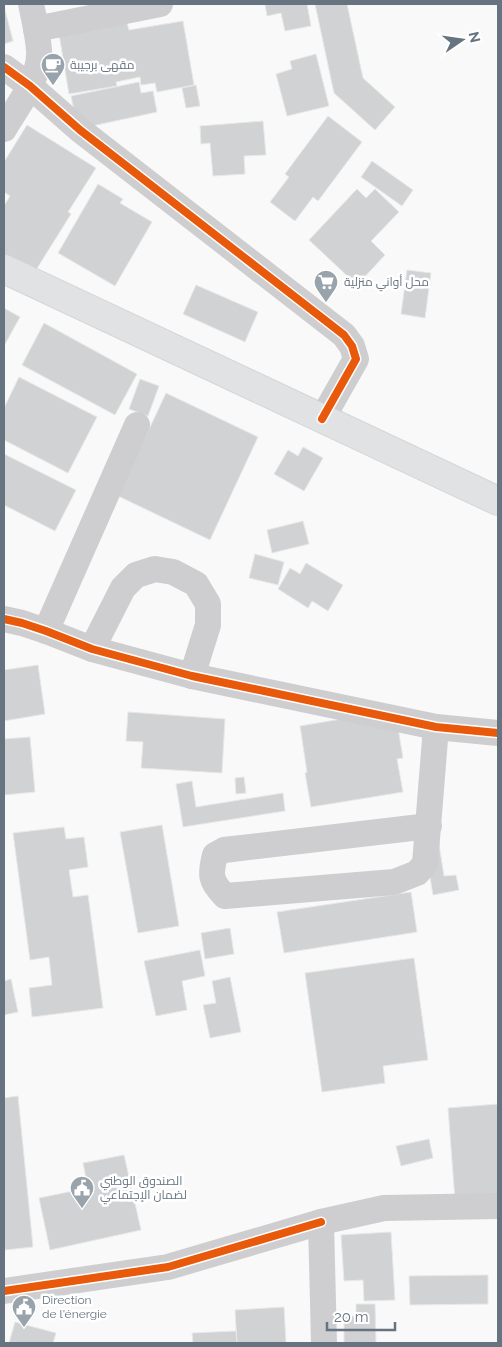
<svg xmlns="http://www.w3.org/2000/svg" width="502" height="1347" font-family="Raleway,Cairo,sans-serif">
  <rect width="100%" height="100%" fill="#f9f9f9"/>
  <g fill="#d0d2d3" stroke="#e8e8e8">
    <polygon points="265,4 307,4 311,26 285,31 281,13 267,16"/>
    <polygon points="315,4 347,4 363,78 395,107 375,130 334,93"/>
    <polygon points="4,6 13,41 4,44"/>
    <polygon points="183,21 194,85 157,92 155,83 141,85 140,77 116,82 117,86 69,94 59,34 127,23 129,30"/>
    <polygon points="316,54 329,106 287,116 276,74 292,69 290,61"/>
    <polygon points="139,82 141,93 153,91 157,112 78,129 71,96"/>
    <polygon points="196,85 200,106 186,108 182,88"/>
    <polygon points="328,116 362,142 318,201 313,197 295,221 270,202 289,177 285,174"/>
    <polygon points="263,121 266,155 244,156 245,174 213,176 210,143 201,144 200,126"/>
    <polygon points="27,125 96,168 68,212 71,214 36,270 28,265 25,269 4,256 4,206 10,196 4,192 4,162"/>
    <polygon points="372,161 413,190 402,206 361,177"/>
    <polygon points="98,184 123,199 120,203 152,222 115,286 58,253"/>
    <polygon points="357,189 366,198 375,189 399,212 371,241 385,255 357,285 309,240"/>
    <polygon points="407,270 431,273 425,318 401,314"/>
    <polygon points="196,285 258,312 245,342 183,314"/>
    <polygon points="4,308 20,317 4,346"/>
    <polygon points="44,323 137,374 115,415 22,365"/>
    <polygon points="19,377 97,417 68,473 4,440 4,408"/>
    <polygon points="140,379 159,386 148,416 129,409"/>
    <polygon points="166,393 258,437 210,540 118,496"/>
    <polygon points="303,447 323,458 304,491 274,474 288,450 298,456"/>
    <polygon points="4,454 76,490 55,531 4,505"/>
    <polygon points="303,521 309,544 272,553 267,530"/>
    <polygon points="255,554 284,562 278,585 249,578"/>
    <polygon points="306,563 343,585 328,611 312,601 308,608 278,589 290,568 300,574"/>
    <polygon points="38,665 45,714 4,721 4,670"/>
    <polygon points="395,710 403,758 397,759 403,792 311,807 305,773 307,772 300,726"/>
    <polygon points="128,712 225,719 222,773 141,768 143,742 126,741"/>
    <polygon points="30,737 35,792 4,795 4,739"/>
    <polygon points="244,777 246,793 236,794 235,778"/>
    <polygon points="192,781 196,807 283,793 285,811 183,827 176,784"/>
    <polygon points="162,825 179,926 138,933 120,832"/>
    <polygon points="64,827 66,839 84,837 88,867 69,870 73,897 88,895 103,1008 32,1017 29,988 52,985 49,957 30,960 13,833"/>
    <polygon points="438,838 444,876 456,875 459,890 433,895 424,841"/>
    <polygon points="411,892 417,932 284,953 277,912"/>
    <polygon points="230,928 234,954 205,959 201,933"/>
    <polygon points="200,950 205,976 182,981 187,1010 156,1016 144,961"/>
    <polygon points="414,958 428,1060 383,1066 385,1083 322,1092 305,973"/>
    <polygon points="230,977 241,1032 210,1038 203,1005 216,1003 212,981"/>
    <polygon points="11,979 18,1012 4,1015 4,981"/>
    <polygon points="18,1096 33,1247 5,1250 4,1238 4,1098"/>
    <polygon points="498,1104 498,1197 455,1200 448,1108"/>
    <polygon points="429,1139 433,1158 401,1166 396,1146"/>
    <polygon points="124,1155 141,1230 50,1250 39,1198 88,1188 83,1163"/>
    <polygon points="391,1232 395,1300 364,1301 363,1280 344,1281 341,1235"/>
    <polygon points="488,1275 488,1304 410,1305 409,1276"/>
    <polygon points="356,1304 375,1304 376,1343 344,1343 344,1316 356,1316"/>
    <polygon points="284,1307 286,1343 237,1343 235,1310"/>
    <polygon points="15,1322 56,1333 53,1343 9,1343"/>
    <polygon points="236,1331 237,1343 193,1343 192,1333"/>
  </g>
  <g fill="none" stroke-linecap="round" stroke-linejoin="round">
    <defs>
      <polyline id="major" points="4,269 498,501"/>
    </defs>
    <use href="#major" stroke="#d5d6d7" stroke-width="30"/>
    <g stroke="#ceced0" stroke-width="26">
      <polyline points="36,29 160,4"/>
      <polyline points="4,67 30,86 80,130 344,335 352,346 356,359 322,419"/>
      <path d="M4,129C17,106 41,78 39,50C38,35 34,19 31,4"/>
      <polyline points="4,619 22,623 46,631 92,649 192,676 436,727 498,733"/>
      <polyline points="46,631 137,425"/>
      <polyline points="92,649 123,588 136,575 155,569 173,572 196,584 208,604 208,625 192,676"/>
      <path d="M429,826L224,850L215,855C210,875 210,881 225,896L394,882L417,873L425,864L436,727"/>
      <polyline points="4,1291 168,1267 321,1222"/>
      <polyline points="324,1343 321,1222 384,1208 498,1206"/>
    </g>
    <use href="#major" stroke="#e1e2e3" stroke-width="28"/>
    <defs>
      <g id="cycleway">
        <polyline points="4,67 30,86 80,130 344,335 352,346 356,359 322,419"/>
        <polyline points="4,619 22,623 46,631 92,649 192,676 436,727 498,733"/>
        <polyline points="4,1291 168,1267 321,1222"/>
      </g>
    </defs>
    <use href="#cycleway" stroke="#fff" stroke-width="11"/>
    <use href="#cycleway" stroke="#e8590c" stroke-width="8"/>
  </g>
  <defs>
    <symbol id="cafe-pin" viewBox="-11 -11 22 30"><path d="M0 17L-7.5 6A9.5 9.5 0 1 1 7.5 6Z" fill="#99a3ab" stroke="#fff"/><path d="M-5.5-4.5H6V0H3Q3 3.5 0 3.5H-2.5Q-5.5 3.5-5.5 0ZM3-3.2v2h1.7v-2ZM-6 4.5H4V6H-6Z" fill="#fff"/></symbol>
    <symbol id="supermarket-pin" viewBox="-11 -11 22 30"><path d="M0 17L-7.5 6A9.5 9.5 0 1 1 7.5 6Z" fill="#99a3ab" stroke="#fff"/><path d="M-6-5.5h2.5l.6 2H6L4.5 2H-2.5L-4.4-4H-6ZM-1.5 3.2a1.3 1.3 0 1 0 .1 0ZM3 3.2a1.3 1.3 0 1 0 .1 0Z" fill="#fff"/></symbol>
    <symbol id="civic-pin" viewBox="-11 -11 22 30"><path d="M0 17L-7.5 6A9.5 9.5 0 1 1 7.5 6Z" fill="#99a3ab" stroke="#fff"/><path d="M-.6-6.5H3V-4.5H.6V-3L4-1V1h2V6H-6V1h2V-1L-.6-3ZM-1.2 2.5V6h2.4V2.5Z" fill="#fff"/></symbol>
  </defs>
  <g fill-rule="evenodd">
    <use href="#cafe-pin" x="39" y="51" width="28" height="38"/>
    <use href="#supermarket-pin" x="312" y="268" width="28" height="38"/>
    <use href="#civic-pin" x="68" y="1174" width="28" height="38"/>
    <use href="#civic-pin" x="10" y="1293" width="28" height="38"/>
  </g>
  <g text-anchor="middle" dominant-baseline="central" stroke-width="5" stroke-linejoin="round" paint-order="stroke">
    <g font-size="12" fill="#667481" stroke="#fff" text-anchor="start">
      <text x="70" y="65">مقهى برجيبة</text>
      <text x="344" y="282">محل أواني منزلية</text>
      <text x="100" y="1181">الصندوق الوطني<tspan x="100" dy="14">لضمان الإجتماعي</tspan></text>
      <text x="42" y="1300">Direction<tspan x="42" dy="14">de l'énergie</tspan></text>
    </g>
  </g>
  <rect width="502" height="1347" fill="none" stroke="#667481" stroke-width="10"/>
  <g transform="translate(462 40) rotate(77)" stroke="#ffffff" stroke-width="4" paint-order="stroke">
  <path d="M0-4L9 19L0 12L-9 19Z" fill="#667481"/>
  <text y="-8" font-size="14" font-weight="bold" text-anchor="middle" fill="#667481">N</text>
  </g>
  <path d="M327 1322v8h68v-8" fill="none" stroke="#667481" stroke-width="2.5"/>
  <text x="334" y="1322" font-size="15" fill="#667481" stroke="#ffffff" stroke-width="4" paint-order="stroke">20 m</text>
</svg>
